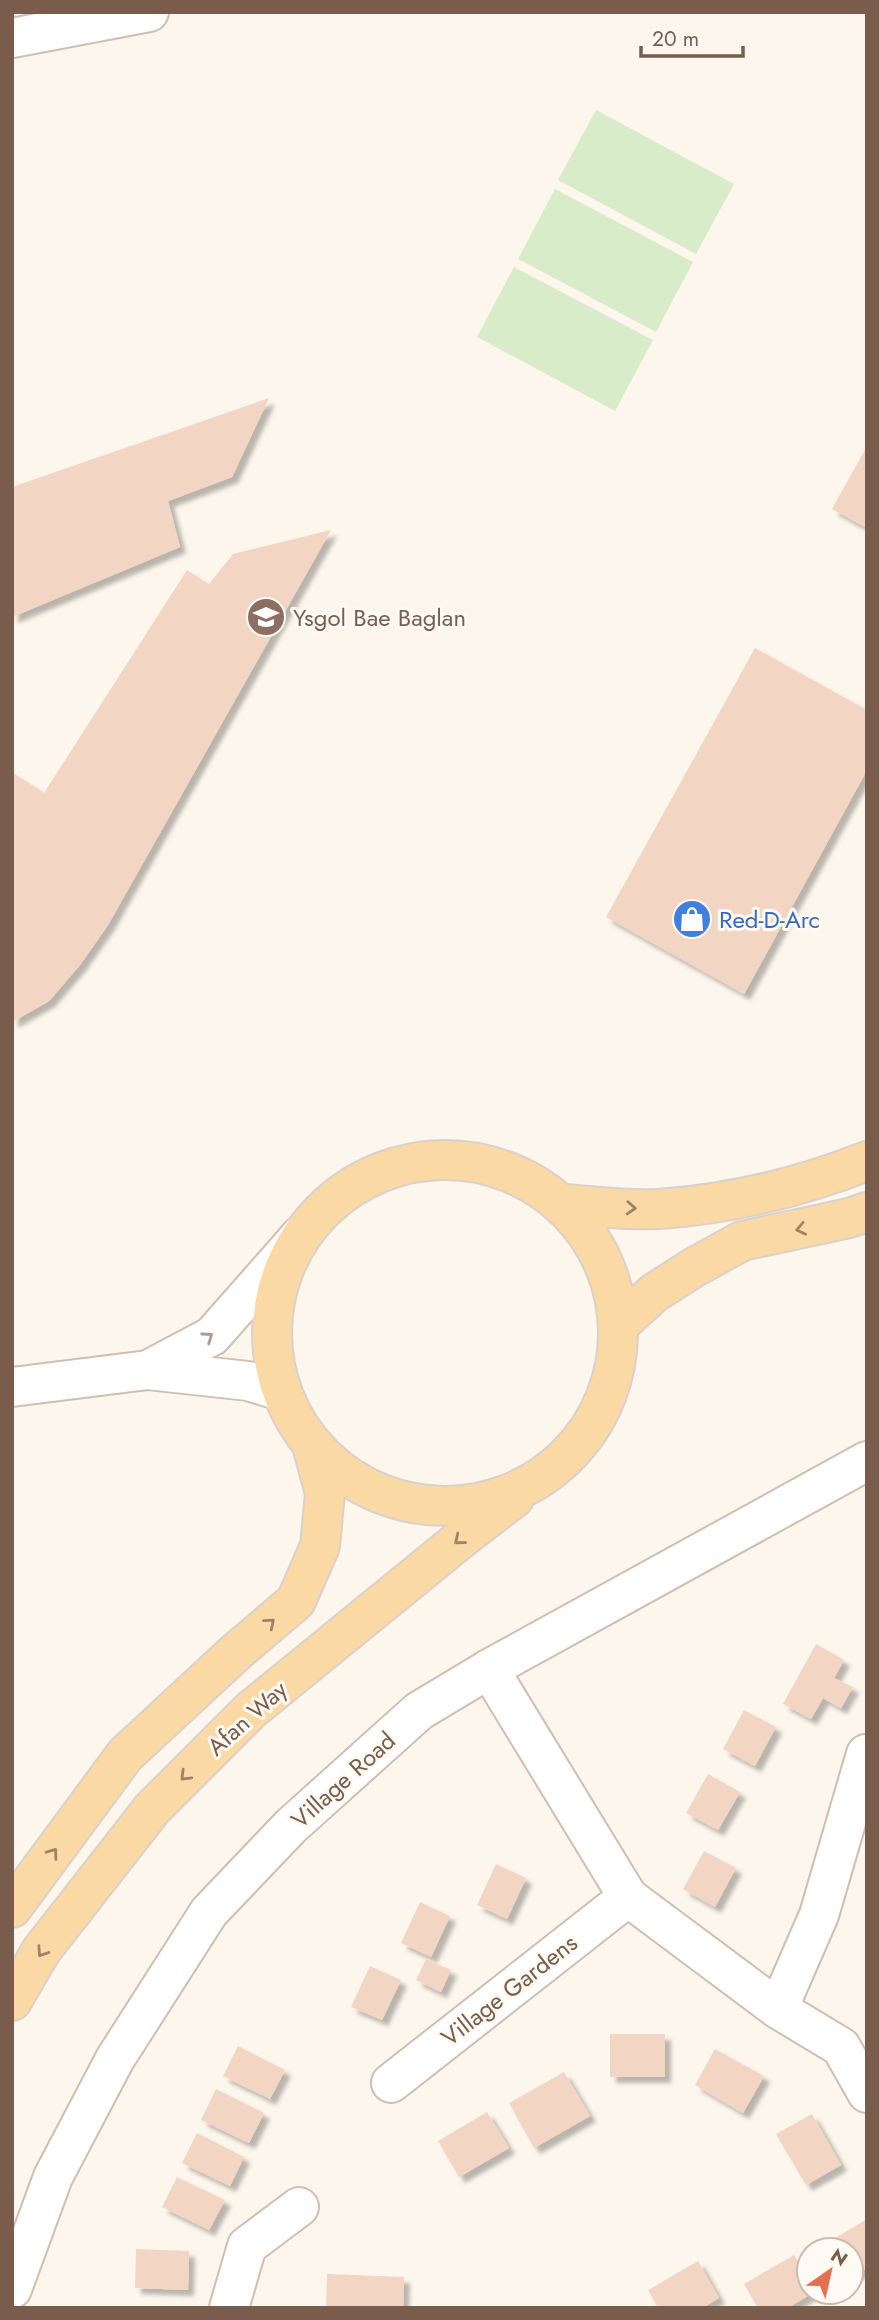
<svg xmlns="http://www.w3.org/2000/svg" width="879" height="2320" font-family="Jost,sans-serif">
  <defs>
    <filter id="shadow"><feDropShadow dx="6" dy="6" stdDeviation="2" flood-color="#0004"/></filter>
  </defs>
  <rect width="100%" height="100%" fill="#fdf6ec"/>
  <g fill="#d8ecc9">
    <polygon points="596,110 734,184 696,254 558,180"/>
    <polygon points="555,189 693,262 656,332 518,259"/>
    <polygon points="514,267 653,340 615,411 477,337"/>
  </g>
  <g fill="#f3d5c3" filter="url(#shadow)">
    <polygon points="269,398 232,477 168,501 180,547 12,617 12,487"/>
    <polygon points="867,446 867,528 832,509"/>
    <polygon points="331,530 108,925 80,965 49,1001 12,1022 12,772 44,793 187,570 209,584 233,554"/>
    <polygon points="755,648 867,710 867,770 744,994 606,917"/>
    <polygon points="816,1644 844,1660 834,1678 853,1687 841,1708 823,1698 811,1719 783,1704"/>
    <polygon points="744,1710 776,1727 755,1766 723,1749"/>
    <polygon points="708,1774 740,1792 718,1830 686,1813"/>
    <polygon points="704,1851 736,1868 715,1907 683,1889"/>
    <polygon points="496,1864 526,1878 507,1919 477,1905"/>
    <polygon points="420,1902 450,1916 431,1957 401,1943"/>
    <polygon points="426,1959 451,1970 441,1992 416,1980"/>
    <polygon points="370,1966 401,1980 382,2020 351,2007"/>
    <rect x="610" y="2034" width="55" height="43"/>
    <polygon points="238,2046 285,2070 270,2099 223,2076"/>
    <polygon points="715,2049 764,2076 743,2113 695,2085"/>
    <polygon points="564,2072 590,2116 534,2148 509,2103"/>
    <polygon points="216,2089 264,2113 249,2143 201,2120"/>
    <polygon points="487,2112 509,2148 459,2177 438,2141"/>
    <polygon points="812,2114 841,2165 806,2185 776,2134"/>
    <polygon points="197,2133 244,2157 230,2186 182,2163"/>
    <polygon points="177,2177 225,2200 209,2230 162,2207"/>
    <polygon points="867,2219 867,2268 851,2277 851,2250 822,2250 820,2247"/>
    <polygon points="136,2249 189,2251 188,2290 135,2288"/>
    <polygon points="794,2255 809,2280 809,2292 814,2292 788,2308 758,2308 744,2284"/>
    <polygon points="698,2261 719,2298 702,2308 658,2308 648,2290"/>
    <polygon points="327,2274 404,2277 403,2308 326,2308"/>
  </g>
  <g fill="none" stroke-linecap="round" stroke-linejoin="round">
    <defs>
      <g id="minor">
        <polyline points="12,38 149,12"/>
        <polyline points="148,1370 212,1336 301,1235"/>
        <polyline points="12,1387 148,1370 248,1381 281,1391"/>
        <polyline points="489,1669 628,1897 778,2009 841,2047 867,2093"/>
        <polyline points="778,2009 819,1915 866,1754"/>
        <polyline points="391,2083 628,1897"/>
        <polyline points="12,2289 53,2177 115,2059 209,1912 291,1826 419,1711 489,1669 867,1461"/>
        <polyline points="229,2308 247,2246 299,2207"/>
      </g>
      <g id="major">
        <circle cx="445" cy="1333" r="173"/>
        <path d="M563,1204C594,1206 628,1211 659,1209C730,1204 801,1187 867,1161"/>
        <polyline points="620,1324 654,1293 693,1268 742,1241 849,1218 867,1212"/>
        <polyline points="12,1908 125,1755 235,1653 296,1601 320,1546 325,1493 312,1445"/>
        <polyline points="12,2001 41,1951 152,1809 251,1710 462,1538 514,1498"/>
      </g>
    </defs>
    <use href="#minor" stroke="#d1beb0" stroke-width="42"/>
    <use href="#major" stroke="#dad1cd" stroke-width="42"/>
    <use href="#minor" stroke="#fff" stroke-width="38"/>
    <use href="#major" stroke="#fbd9a5" stroke-width="38"/>
  </g>
  <defs><path id="oneway-chevron" d="M-2-3.5L2.5 0L-2 3.5" fill="none" stroke-width="1.6" stroke-linecap="round" stroke-linejoin="round" transform="scale(1.75)"/></defs>
  <g stroke="#a18267">
    <use href="#oneway-chevron" transform="translate(631 1208) rotate(3)"/>
    <use href="#oneway-chevron" transform="translate(801 1229) rotate(168)"/>
    <use href="#oneway-chevron" transform="translate(459 1540) rotate(141)"/>
    <use href="#oneway-chevron" transform="translate(270 1623) rotate(-40)"/>
    <use href="#oneway-chevron" transform="translate(185 1776) rotate(135)"/>
    <use href="#oneway-chevron" transform="translate(53 1853) rotate(-54)"/>
    <use href="#oneway-chevron" transform="translate(42 1952) rotate(124)"/>
  </g>
  <use stroke="#af9d94" href="#oneway-chevron" transform="translate(208 1337) rotate(-35)"/>
  <defs>
    <symbol id="school-disc" viewBox="-11 -11 22 22"><circle r="9.5" fill="#8d6e63" stroke="#fffaf3"/><path d="M0-5L7-2L0 1L-7-2ZM-4 1L0 2.5L4 1V4Q0 6-4 4Z" fill="#fff"/></symbol>
    <symbol id="shop-disc" viewBox="-11 -11 22 22"><circle r="9.5" fill="#3f7fe0" stroke="#fffaf3"/><path d="M-5-2.5h2.3a2.7 3.5 0 0 1 5.4 0H5L5.5 6h-11ZM-1.5-2.5h3a1.5 2.3 0 0 0-3 0Z" fill="#fff"/></symbol>
  </defs>
  <g fill-rule="evenodd">
    <use href="#school-disc" x="244" y="595" width="44" height="44"/>
    <use href="#shop-disc" x="670" y="897" width="44" height="44"/>
  </g>
  <g text-anchor="middle" dominant-baseline="central" stroke-width="6" stroke-linejoin="round" paint-order="stroke">
    <g font-size="24" fill="#785e54" stroke="#fffaf3" text-anchor="start">
      <text x="293" y="617">Ysgol Bae Baglan</text>
    </g>
    <g font-size="24" fill="#366cbe" stroke="#fffaf3" text-anchor="start">
      <text x="719" y="919">Red-D-Arc</text>
    </g>
    <g font-size="24" fill="#7a5c4d" stroke="#fffaf3">
      <text transform="translate(247 1718) rotate(-42)">Afan Way</text>
      <text transform="translate(343 1780) rotate(-42)">Village Road</text>
      <text transform="translate(509 1990) rotate(-38)">Village Gardens</text>
    </g>
  </g>
  <rect width="879" height="2320" fill="none" stroke="#7a5c4d" stroke-width="28"/>
  <g transform="translate(830 2271) rotate(34)"><circle r="33" fill="#fffaf3" stroke="#cabbb1" stroke-width="2"/>
  <path d="M0-5L12 26L0 18L-12 26Z" fill="#e76f51"/>
  <text y="-10" font-size="19" font-weight="bold" text-anchor="middle" fill="#7a5c4d">N</text>
  </g>
  <path d="M641 46v10h102v-10" fill="none" stroke="#7a5c4d" stroke-width="3.5"/>
  <text x="652" y="46" font-size="21" fill="#7a5c4d" stroke="#fffaf3" stroke-width="5" paint-order="stroke">20 m</text>
</svg>
